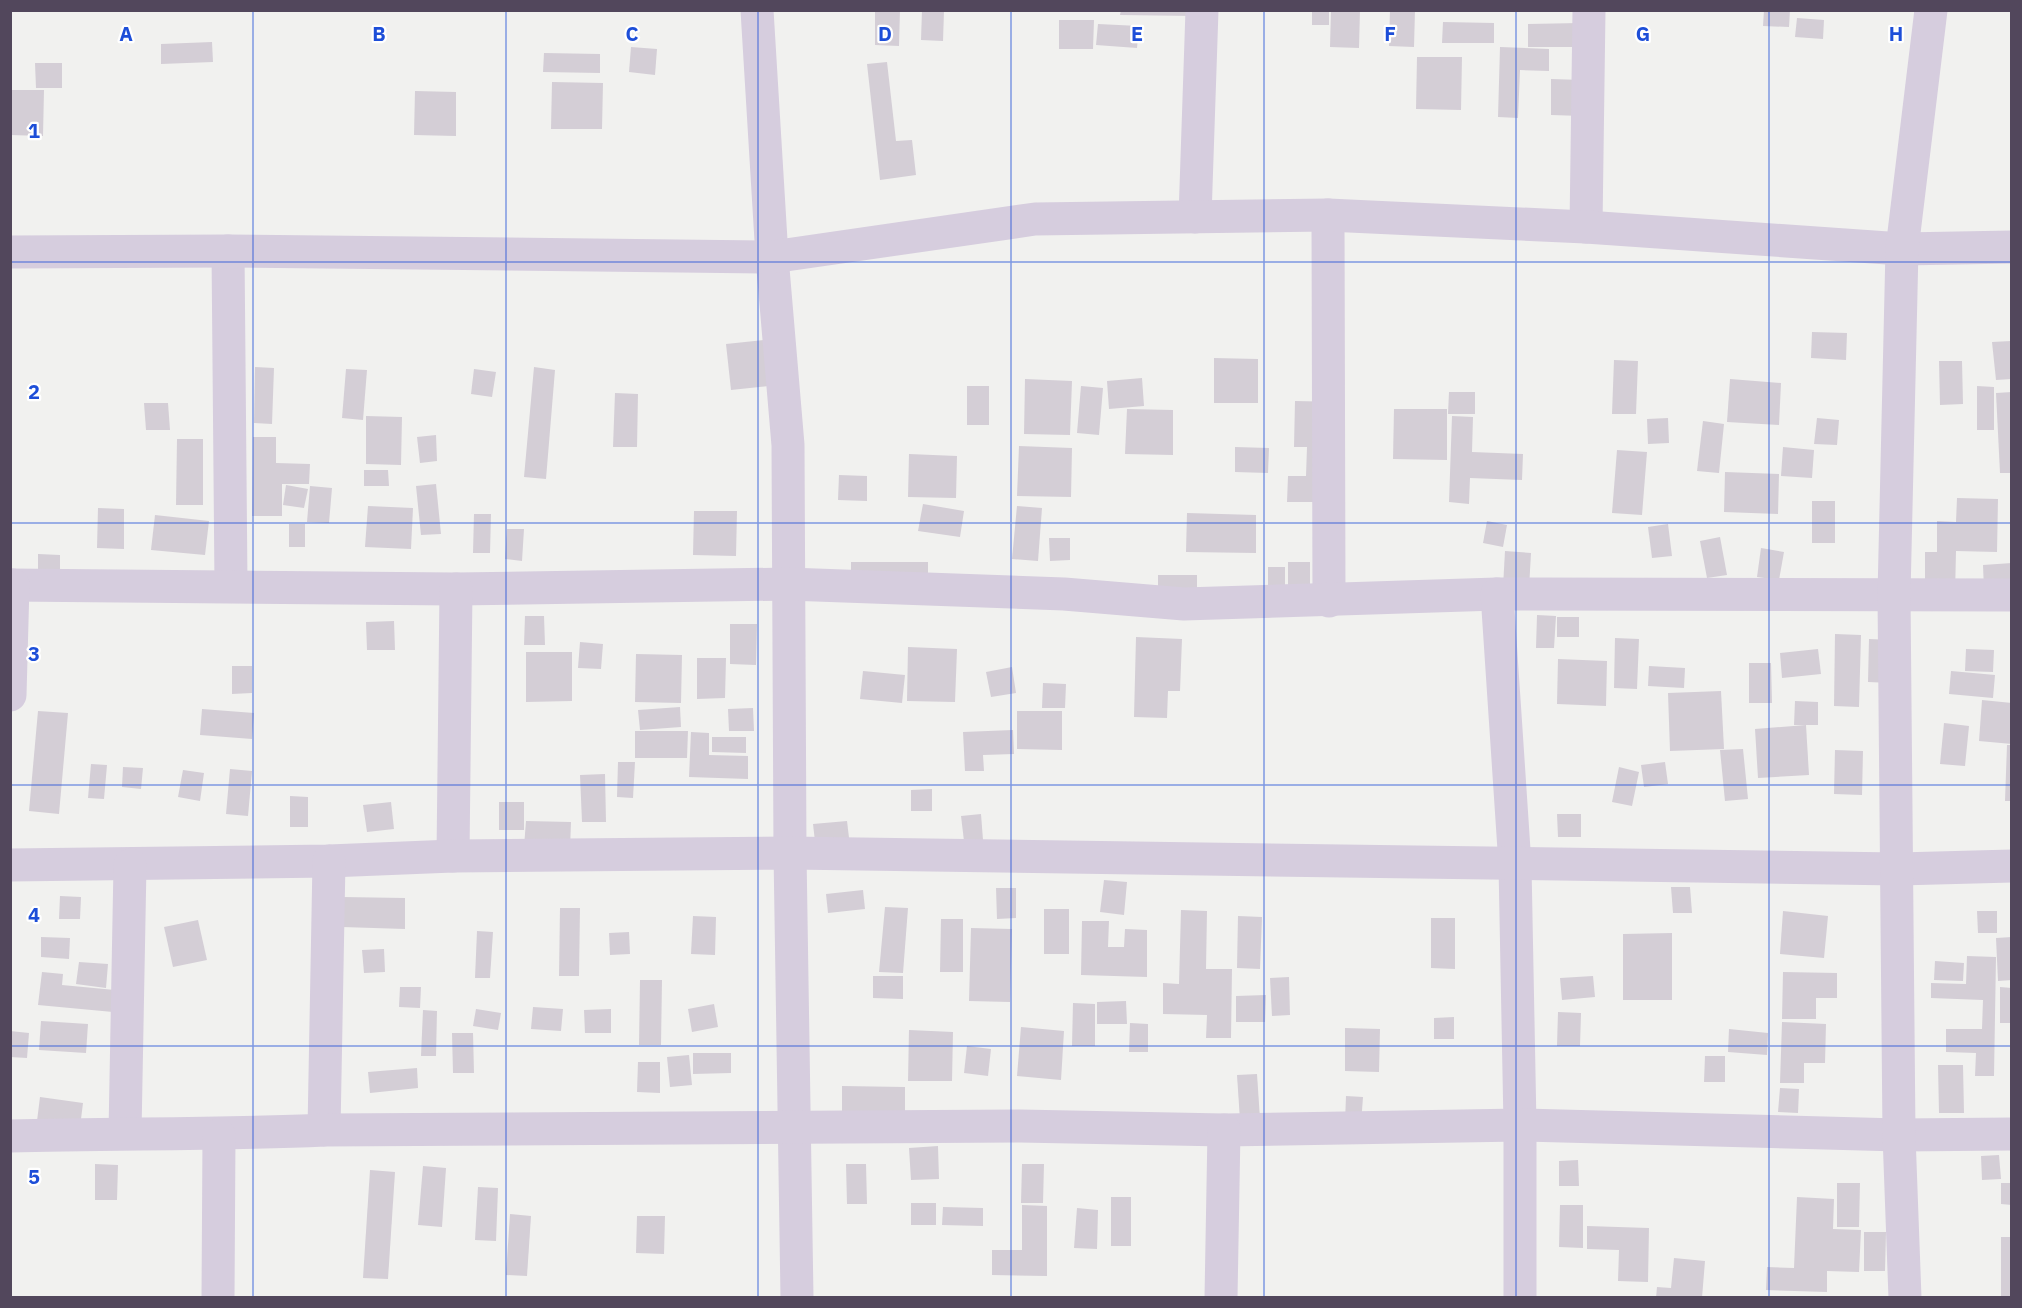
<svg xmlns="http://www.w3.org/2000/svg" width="2022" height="1308" font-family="'IBM Plex Sans',sans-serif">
  <rect width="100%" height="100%" fill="#f1f1ef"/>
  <g fill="#d4ced6">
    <polygon points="875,10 900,10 899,46 875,45"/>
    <polygon points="922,10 944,11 943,41 921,40"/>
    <polygon points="1121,10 1194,10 1194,16 1120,15"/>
    <rect x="1312" y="10" width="17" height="15"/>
    <polygon points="1331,10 1360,10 1359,48 1330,47"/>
    <polygon points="1390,10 1415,10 1414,47 1389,46"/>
    <polygon points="1764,10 1790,10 1789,27 1763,26"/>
    <polygon points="1797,18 1824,20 1823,39 1795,37"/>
    <polygon points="1059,20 1094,20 1093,49 1059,49"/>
    <polygon points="1443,22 1494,23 1494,43 1442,43"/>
    <polygon points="1580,23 1581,47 1528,47 1528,24"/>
    <polygon points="1098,24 1139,26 1137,48 1096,45"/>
    <polygon points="212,42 213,62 161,64 161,44"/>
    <polygon points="631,47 657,49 655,75 629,72"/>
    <polygon points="1500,47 1549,49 1549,71 1520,70 1518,118 1498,117"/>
    <polygon points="544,53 600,54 600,73 543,72"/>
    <polygon points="1417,57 1462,57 1461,110 1416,109"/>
    <polygon points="887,62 896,141 912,140 916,175 880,180 867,64"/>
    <polygon points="35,63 62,63 62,88 36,88"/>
    <polygon points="1551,79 1583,80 1582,116 1551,115"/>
    <polygon points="552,82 603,83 602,129 551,129"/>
    <polygon points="10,90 44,90 43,136 10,135"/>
    <polygon points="415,91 456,92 456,136 414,135"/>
    <polygon points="1812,332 1847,333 1846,360 1811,358"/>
    <polygon points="764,340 769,386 731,390 726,344"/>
    <polygon points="2011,341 2012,379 1996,380 1992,342"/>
    <polygon points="1214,358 1258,359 1258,403 1214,403"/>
    <polygon points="1614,360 1638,361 1636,414 1612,414"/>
    <polygon points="1939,361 1962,361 1963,404 1940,405"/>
    <polygon points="255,367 274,368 272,424 254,423"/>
    <polygon points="534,367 555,370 546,479 524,477"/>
    <polygon points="346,369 367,370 363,420 342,418"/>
    <polygon points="474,369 496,372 492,397 471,394"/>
    <polygon points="1142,378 1144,406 1109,409 1107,381"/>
    <polygon points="1025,379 1072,381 1070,435 1024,434"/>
    <polygon points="1730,379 1781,383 1779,425 1727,422"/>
    <rect x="967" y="386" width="22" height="39"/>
    <polygon points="1081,386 1103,388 1099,435 1077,433"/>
    <polygon points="1977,386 1994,387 1994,430 1977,430"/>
    <polygon points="1449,392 1475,392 1475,414 1448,414"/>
    <polygon points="2012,392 2012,473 2000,473 1996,393"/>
    <polygon points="615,393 638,394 637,447 613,447"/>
    <polygon points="1295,401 1341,402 1323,502 1287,502 1288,476 1306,476 1307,447 1294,447"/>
    <polygon points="144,403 168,403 170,430 146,430"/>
    <polygon points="1127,409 1173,410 1173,455 1125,454"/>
    <polygon points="1394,409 1447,409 1447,460 1393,459"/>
    <polygon points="366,416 402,417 401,465 366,464"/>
    <polygon points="1452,416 1473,417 1472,452 1523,454 1522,480 1470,478 1469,504 1449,502"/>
    <polygon points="1668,418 1669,443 1648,444 1647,419"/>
    <polygon points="1817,418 1839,420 1837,445 1814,444"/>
    <polygon points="1703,421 1724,424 1719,473 1697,471"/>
    <polygon points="436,435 437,461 420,463 417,437"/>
    <polygon points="253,437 276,437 276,463 310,464 309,484 282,484 282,516 252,516"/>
    <polygon points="177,439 203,439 203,505 176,505"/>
    <polygon points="1019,446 1072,448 1071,497 1017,496"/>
    <polygon points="1235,447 1269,448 1268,473 1235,472"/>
    <polygon points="1783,447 1814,450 1812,478 1781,476"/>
    <polygon points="1617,450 1647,452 1642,515 1612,513"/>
    <polygon points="909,454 957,456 956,498 908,497"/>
    <polygon points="364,470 388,470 389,486 364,486"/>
    <polygon points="1725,472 1779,474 1778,514 1724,512"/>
    <polygon points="839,475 867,476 867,501 838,500"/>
    <polygon points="436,484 441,534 421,535 416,486"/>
    <polygon points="286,485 308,489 304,508 283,505"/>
    <polygon points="310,486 332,488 329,523 307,522"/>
    <polygon points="1957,498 1998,499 1997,552 1956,551 1955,595 1925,595 1925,552 1937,552 1937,521 1956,522"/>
    <rect x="1812" y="501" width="23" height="42"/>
    <polygon points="923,504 964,511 960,537 918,531"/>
    <polygon points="368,506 413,508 411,549 365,547"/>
    <polygon points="1017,506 1042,508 1038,561 1012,559"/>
    <polygon points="98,508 124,509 124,549 97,548"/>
    <polygon points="694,511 737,511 736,556 693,555"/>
    <polygon points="1187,513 1256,515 1256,553 1186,552"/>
    <polygon points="474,514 491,514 490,553 473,553"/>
    <polygon points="155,515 209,521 205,555 151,550"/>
    <polygon points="1487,521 1507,525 1503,547 1483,543"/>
    <rect x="289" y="524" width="16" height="23"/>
    <polygon points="1668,524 1672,556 1652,558 1648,527"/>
    <polygon points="507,529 524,529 522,561 505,559"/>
    <polygon points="1720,537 1727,575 1707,578 1700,541"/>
    <polygon points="1049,538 1070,538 1070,560 1050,561"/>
    <polygon points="1761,548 1784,552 1779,580 1757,577"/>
    <polygon points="1505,551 1531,553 1529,588 1503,587"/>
    <polygon points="38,554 60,555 60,581 38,581"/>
    <rect x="851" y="562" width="77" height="23"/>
    <polygon points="1288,562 1310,562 1310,594 1288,593"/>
    <polygon points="2012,563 2012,587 1984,590 1983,565"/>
    <rect x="1268" y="567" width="17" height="24"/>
    <rect x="1158" y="575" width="39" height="25"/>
    <polygon points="1537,615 1556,616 1554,648 1536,648"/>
    <polygon points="525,616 544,616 545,645 524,645"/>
    <rect x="1557" y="617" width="22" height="20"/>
    <polygon points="394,621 395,650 367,650 366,622"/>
    <polygon points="730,624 757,624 756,665 730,664"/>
    <polygon points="1835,634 1861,635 1859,707 1834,706"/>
    <polygon points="1136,637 1182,639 1180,691 1168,691 1167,718 1134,717"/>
    <polygon points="1615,638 1639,639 1637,689 1614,688"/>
    <polygon points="1869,639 1893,640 1891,683 1868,682"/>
    <polygon points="580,642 603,644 601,669 578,668"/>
    <polygon points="908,647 957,649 955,702 907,701"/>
    <polygon points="1818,649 1821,674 1782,678 1780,653"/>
    <polygon points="1966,649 1994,650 1993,672 1965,671"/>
    <polygon points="526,652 572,652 572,701 526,702"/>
    <polygon points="636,654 682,655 681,703 635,702"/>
    <polygon points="697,658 726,658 725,698 697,699"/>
    <polygon points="1558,659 1607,661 1606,706 1557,704"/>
    <polygon points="1749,663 1771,663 1772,703 1749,703"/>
    <polygon points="232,666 252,666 252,693 232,694"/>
    <polygon points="1649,666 1685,668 1684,688 1648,686"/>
    <polygon points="1012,667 1016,693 991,697 986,672"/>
    <polygon points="863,671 905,675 902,703 860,699"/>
    <polygon points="1951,671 1995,675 1993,698 1949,694"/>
    <polygon points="1043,683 1066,684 1065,708 1042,708"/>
    <polygon points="1721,691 1724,749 1670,751 1668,693"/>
    <polygon points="1982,700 2012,703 2012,744 1979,741"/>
    <polygon points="1795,701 1818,702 1818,725 1794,725"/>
    <polygon points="680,707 681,727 640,730 638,710"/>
    <polygon points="753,708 754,731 729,731 728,709"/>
    <polygon points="202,709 254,713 252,739 200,735"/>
    <polygon points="38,711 68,713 59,814 29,811"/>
    <polygon points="1017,711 1062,711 1062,750 1017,749"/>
    <polygon points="1944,723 1969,726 1965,766 1940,764"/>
    <polygon points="1806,725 1809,775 1758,778 1755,729"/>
    <polygon points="1013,730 1014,754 983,755 984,771 965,771 963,732"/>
    <polygon points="635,731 688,731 687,758 635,758"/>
    <polygon points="691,732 709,733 709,755 748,756 748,779 689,777"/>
    <polygon points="712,737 746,737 746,753 712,752"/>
    <polygon points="2007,745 2012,745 2012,801 2005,801"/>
    <polygon points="1743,749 1748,799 1725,801 1720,750"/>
    <polygon points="1835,750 1863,751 1862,795 1834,794"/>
    <polygon points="618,762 635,762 633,798 617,797"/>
    <polygon points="1665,762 1668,784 1644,787 1641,765"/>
    <polygon points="91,764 107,765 104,799 88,798"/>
    <polygon points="123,767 143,768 141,789 122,787"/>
    <polygon points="1619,767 1639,772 1632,806 1612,802"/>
    <polygon points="230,769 252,771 248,816 226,814"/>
    <polygon points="183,770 204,773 200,801 178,797"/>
    <polygon points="605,774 606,822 582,822 580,775"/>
    <polygon points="932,789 932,811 911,811 911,790"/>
    <polygon points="290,796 308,797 308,827 290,827"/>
    <polygon points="391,802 394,829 367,832 363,805"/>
    <rect x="499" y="802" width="25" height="28"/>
    <polygon points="981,814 983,840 964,841 961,816"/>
    <polygon points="1557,814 1581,814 1581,837 1558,837"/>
    <polygon points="526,821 571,822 570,849 524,847"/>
    <polygon points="847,821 850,846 816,850 813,824"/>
    <polygon points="1104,880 1127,882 1124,915 1100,912"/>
    <polygon points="1671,887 1690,887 1692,913 1673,913"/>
    <polygon points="996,888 1016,888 1016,918 997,919"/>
    <polygon points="863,890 865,909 828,913 826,894"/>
    <polygon points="60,896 81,897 80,919 59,919"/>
    <polygon points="342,897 405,898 405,929 342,927"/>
    <polygon points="885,907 908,908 903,973 879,972"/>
    <polygon points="560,908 580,908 579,976 559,976"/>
    <rect x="1044" y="909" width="25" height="45"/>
    <polygon points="1181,910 1207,911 1206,969 1232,969 1231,1038 1206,1038 1207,1015 1163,1014 1163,983 1179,984"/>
    <polygon points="1783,911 1828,916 1824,958 1780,954"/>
    <polygon points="1977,911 1997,911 1997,933 1978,933"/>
    <polygon points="693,916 716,917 715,955 691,954"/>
    <polygon points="1238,916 1262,917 1260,969 1237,968"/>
    <polygon points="1431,918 1455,918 1455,969 1431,968"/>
    <polygon points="941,919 963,919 963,972 940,972"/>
    <polygon points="198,920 207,960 173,967 164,927"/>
    <polygon points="1082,921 1109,921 1108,947 1124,947 1125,929 1147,930 1147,977 1081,975"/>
    <polygon points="971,928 1012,929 1010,1002 969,1001"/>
    <polygon points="477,931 493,932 490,978 475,978"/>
    <polygon points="629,932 630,954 610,955 609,933"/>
    <polygon points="1672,933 1672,1000 1623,1000 1623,934"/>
    <polygon points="41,937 70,938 69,959 41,957"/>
    <polygon points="2012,937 2012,980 1998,981 1996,938"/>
    <polygon points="384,949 385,972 364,973 362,950"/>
    <polygon points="1967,956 1996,957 1994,1076 1975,1076 1976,1053 1946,1052 1946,1029 1982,1029 1983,1000 1931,998 1931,983 1966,984"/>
    <polygon points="1935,961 1964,963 1963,981 1934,980"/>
    <polygon points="79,962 108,964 106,988 76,984"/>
    <polygon points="42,972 63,974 62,985 115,990 113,1012 38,1005"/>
    <polygon points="1783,972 1837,973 1837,998 1816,998 1816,1019 1782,1019"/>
    <polygon points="873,976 903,976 903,999 873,998"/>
    <polygon points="1593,976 1595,997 1562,1000 1560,978"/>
    <polygon points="1289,977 1290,1015 1272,1016 1270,978"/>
    <polygon points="640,980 662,980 661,1045 639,1045"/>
    <polygon points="400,987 421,987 420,1008 399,1007"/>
    <polygon points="2000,987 2012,988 2012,1023 2000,1023"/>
    <polygon points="1266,995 1265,1022 1236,1022 1236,996"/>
    <polygon points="1126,1001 1127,1024 1097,1024 1097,1002"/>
    <polygon points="1073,1003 1095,1004 1095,1046 1072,1046"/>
    <polygon points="714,1004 718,1027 692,1032 688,1009"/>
    <polygon points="533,1007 563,1009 561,1031 531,1029"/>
    <polygon points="476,1009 501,1013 498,1030 473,1026"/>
    <polygon points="611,1009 611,1033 585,1033 584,1010"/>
    <polygon points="423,1010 437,1011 436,1056 421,1056"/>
    <polygon points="1558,1012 1581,1013 1580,1046 1557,1046"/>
    <polygon points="1454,1017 1454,1039 1434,1039 1434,1018"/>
    <polygon points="41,1021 88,1024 86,1053 39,1050"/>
    <polygon points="1782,1022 1826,1024 1825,1063 1804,1063 1804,1083 1780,1083"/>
    <polygon points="1130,1023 1148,1024 1148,1052 1129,1052"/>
    <polygon points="1021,1027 1064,1031 1061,1080 1017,1076"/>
    <polygon points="1345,1028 1380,1029 1379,1072 1345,1071"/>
    <polygon points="1729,1029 1768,1033 1767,1055 1728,1052"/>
    <polygon points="909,1030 953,1032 952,1081 908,1081"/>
    <polygon points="10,1031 29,1033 27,1058 10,1057"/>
    <polygon points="452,1033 473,1033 474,1073 453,1073"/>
    <polygon points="967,1046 991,1049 988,1076 964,1073"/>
    <polygon points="693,1053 731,1053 731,1073 693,1074"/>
    <polygon points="689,1055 692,1085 670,1087 667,1057"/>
    <polygon points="1705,1056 1725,1056 1725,1082 1704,1082"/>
    <polygon points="638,1062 660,1062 660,1093 637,1092"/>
    <polygon points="1938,1065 1963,1065 1964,1113 1939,1113"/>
    <polygon points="417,1068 418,1088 370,1093 368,1072"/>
    <polygon points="1257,1074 1260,1119 1240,1120 1237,1075"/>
    <polygon points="842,1086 905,1087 905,1115 842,1114"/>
    <polygon points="1780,1088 1799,1089 1798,1113 1778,1112"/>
    <polygon points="1346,1096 1363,1097 1361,1124 1345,1122"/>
    <polygon points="40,1097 83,1103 80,1127 37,1121"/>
    <polygon points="938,1146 939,1179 911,1180 909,1148"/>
    <polygon points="1999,1155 2001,1179 1982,1180 1981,1156"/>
    <polygon points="1578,1160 1579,1186 1559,1186 1559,1161"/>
    <polygon points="95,1164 118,1165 117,1200 95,1200"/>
    <polygon points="846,1164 866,1164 867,1204 847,1204"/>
    <polygon points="1022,1164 1044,1164 1043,1203 1021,1203"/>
    <polygon points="423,1166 446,1168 442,1227 418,1225"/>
    <polygon points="370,1170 395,1172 388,1279 363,1278"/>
    <polygon points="1837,1183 1860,1183 1859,1227 1837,1227"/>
    <polygon points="2001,1183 2012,1183 2012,1205 2001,1204"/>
    <polygon points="478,1187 498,1188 496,1241 475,1240"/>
    <rect x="1111" y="1197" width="20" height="49"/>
    <polygon points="1797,1197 1834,1199 1833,1229 1861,1230 1859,1272 1827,1271 1827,1292 1766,1290 1767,1267 1794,1268"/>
    <rect x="911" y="1203" width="25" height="22"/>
    <polygon points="1022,1205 1047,1206 1047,1276 992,1275 992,1250 1022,1250"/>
    <polygon points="1560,1205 1583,1205 1583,1248 1559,1247"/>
    <polygon points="943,1207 983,1208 983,1226 942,1225"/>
    <polygon points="1077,1208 1098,1210 1097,1249 1074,1248"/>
    <polygon points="510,1214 531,1216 527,1276 506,1275"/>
    <polygon points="637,1216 665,1216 664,1254 636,1253"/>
    <polygon points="1587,1226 1649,1228 1648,1282 1618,1281 1619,1250 1587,1249"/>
    <polygon points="1864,1232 1886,1232 1885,1271 1864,1271"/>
    <rect x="2001" y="1237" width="11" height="61"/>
    <polygon points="1674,1258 1705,1261 1702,1298 1656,1298 1657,1287 1671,1288"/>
  </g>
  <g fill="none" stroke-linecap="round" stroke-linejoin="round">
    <g stroke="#d6cdde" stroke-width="33">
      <polyline points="757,10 772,257 788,445 790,853 797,1298"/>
      <polyline points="1328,215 1329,601"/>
      <polyline points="1195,217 1202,10"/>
      <polyline points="1586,227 1589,10"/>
      <polyline points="228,251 231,585"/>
      <polyline points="10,252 228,251 772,257 1035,219 1328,215 1586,227 1902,249 2012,247"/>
      <polyline points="10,585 456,589 788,584 1064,594 1184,604 1497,594 2012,595"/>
      <polyline points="1497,594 1515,865 1520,1125 1520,1298"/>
      <polyline points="10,695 13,585"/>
      <polyline points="453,856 456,589"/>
      <polyline points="10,865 329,861 453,856 790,853 1899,869 2012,866"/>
      <polyline points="324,1130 329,861"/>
      <polyline points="125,1133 130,865"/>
      <path d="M10,1136C115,1133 220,1135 324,1130L1020,1126L1224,1130L1520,1125L1899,1135L2012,1134"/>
      <polyline points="218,1298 219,1135"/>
      <polyline points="1221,1298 1224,1130"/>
      <polyline points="1905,1298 1899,1135 1894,595 1902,249 1931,10"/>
    </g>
  </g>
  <path fill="none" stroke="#1d4ed8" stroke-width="1.5" stroke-opacity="0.55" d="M253,10V1298M506,10V1298M758,10V1298M1011,10V1298M1264,10V1298M1516,10V1298M1769,10V1298M10,262H2012M10,523H2012M10,785H2012M10,1046H2012"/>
  <g font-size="20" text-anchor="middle" font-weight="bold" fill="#1d4ed8" stroke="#fff" stroke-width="4.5" stroke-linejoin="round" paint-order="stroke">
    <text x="126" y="41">A</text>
    <text x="379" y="41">B</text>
    <text x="632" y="41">C</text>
    <text x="885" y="41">D</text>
    <text x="1137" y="41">E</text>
    <text x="1390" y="41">F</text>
    <text x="1643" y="41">G</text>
    <text x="1896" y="41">H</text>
    <text x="34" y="138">1</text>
    <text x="34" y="399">2</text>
    <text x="34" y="661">3</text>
    <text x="34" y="922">4</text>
    <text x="34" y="1184">5</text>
  </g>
  <rect width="2022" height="1308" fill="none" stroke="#52475c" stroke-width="24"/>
</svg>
